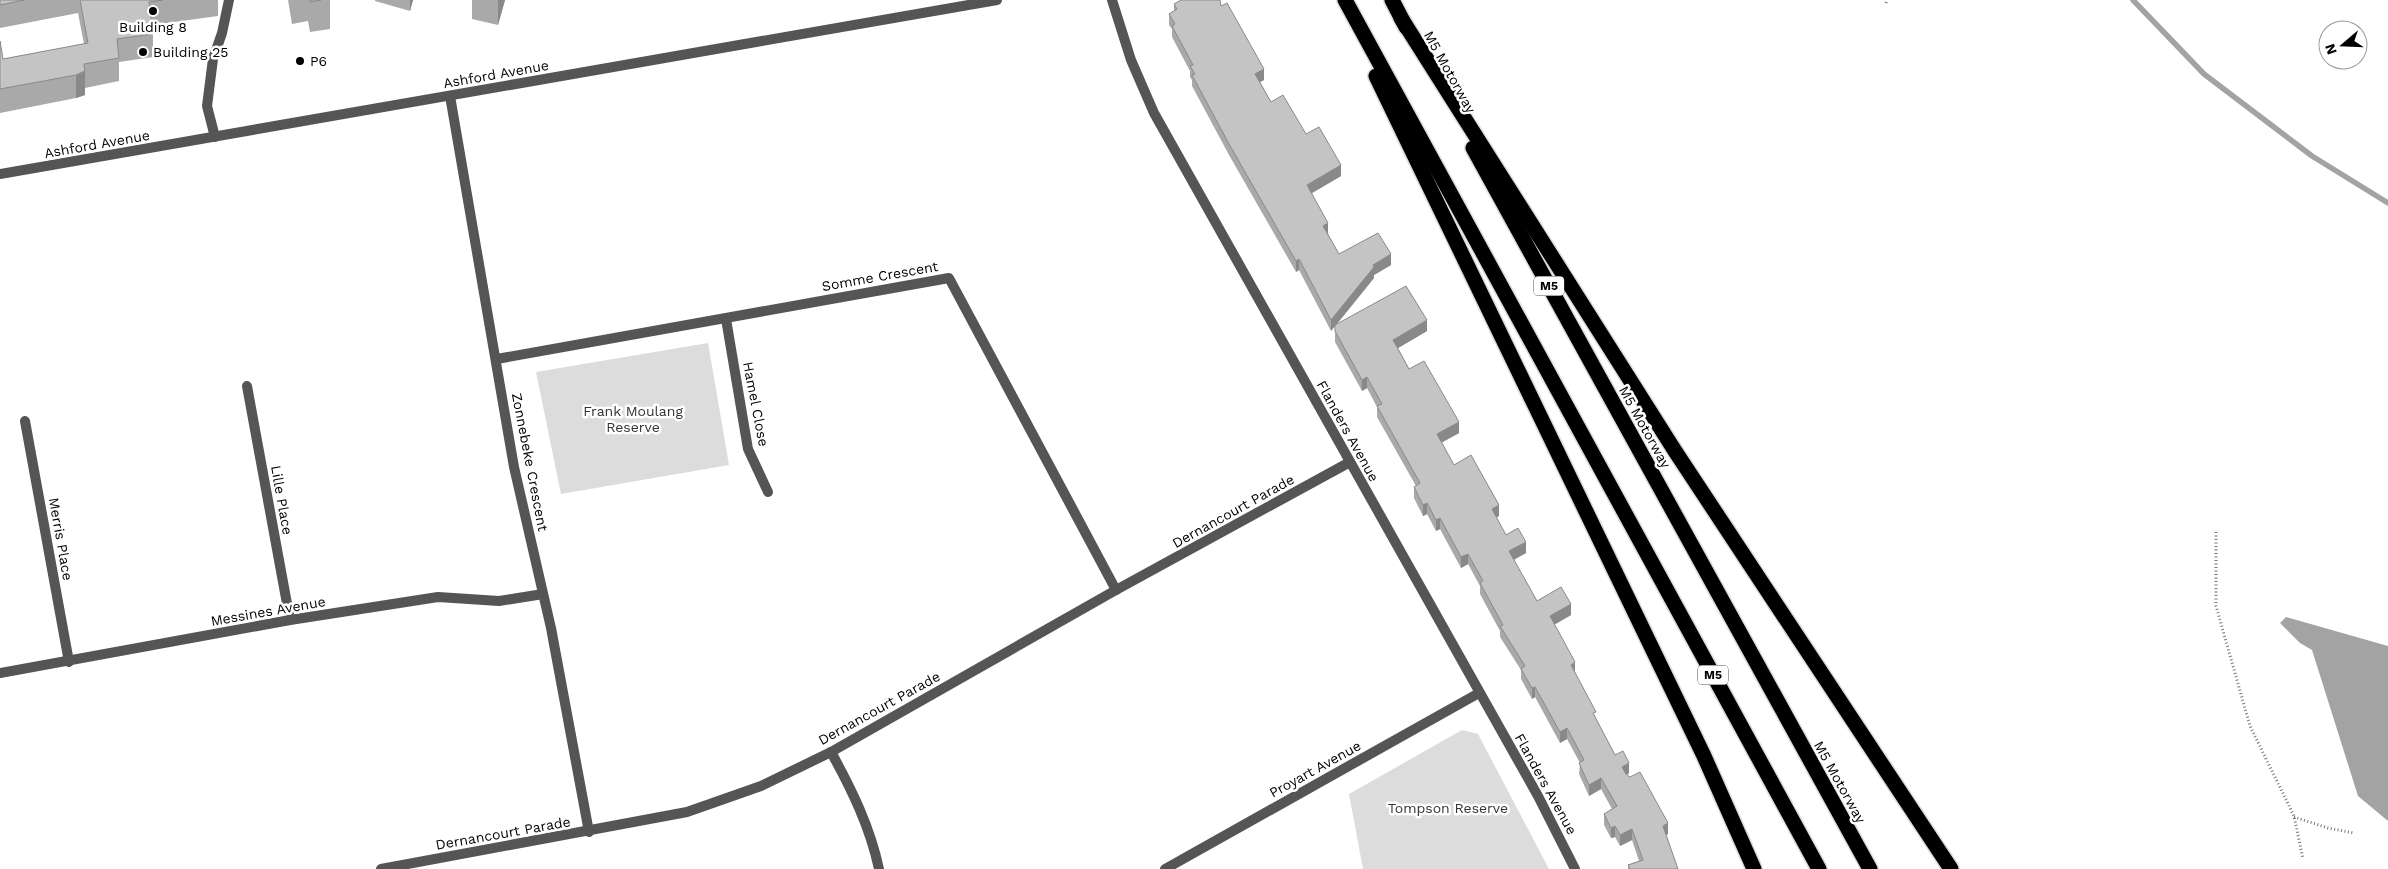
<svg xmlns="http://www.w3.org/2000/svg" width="2388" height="869" font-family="'Work Sans',sans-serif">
  <rect width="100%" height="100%" fill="#fff"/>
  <g fill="#dcdcdc">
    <polygon points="708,343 729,465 561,494 536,372"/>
    <polygon points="1462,730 1478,734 1549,869 1363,869 1349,794"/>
  </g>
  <polygon fill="#a3a3a3" points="2286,617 2388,646 2388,821 2358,796 2312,650 2300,643 2280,623"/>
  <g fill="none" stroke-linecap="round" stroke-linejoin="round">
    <polyline stroke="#a3a3a3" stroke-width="5.5" points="2133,0 2204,74 2312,156 2388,203"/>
    <defs>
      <g id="motorway">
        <polyline points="1345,0 1819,869"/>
        <polyline points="1392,0 1406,27"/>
        <polyline points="1401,18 1675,451 1951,869"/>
        <polyline points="1376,76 1704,756 1754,869"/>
        <polyline points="1473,148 1870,869"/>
      </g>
    </defs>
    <use href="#motorway" stroke="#dbdbdb" stroke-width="18"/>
    <g stroke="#777" stroke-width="3" stroke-dasharray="1 2.5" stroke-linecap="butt">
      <polyline points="1886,3 1887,0"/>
      <polyline points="2216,532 2216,606 2250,726 2294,816 2303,859"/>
      <polyline points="2294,817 2328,828 2354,833"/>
    </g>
    <g stroke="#555" stroke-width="10">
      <polyline points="1112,0 1131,60 1154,113 1538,796 1575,869"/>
      <polyline points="450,96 514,467 551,628 589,832"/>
      <polyline points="215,137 207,106 213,59 222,33 229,0"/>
      <polyline points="0,174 997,0"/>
      <polyline points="726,319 748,449 768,492"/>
      <polyline points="497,359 949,278 1116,590"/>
      <polyline points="247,386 290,620"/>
      <polyline points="25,421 69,662"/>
      <polyline points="0,673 290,620 438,597 499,601 543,594"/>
      <path d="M831,752C852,790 870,827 879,869"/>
      <polyline points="381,869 687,812 761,786 831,752 1116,590 1350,462"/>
      <polyline points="1165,869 1479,693"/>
    </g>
    <use href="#motorway" stroke="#000" stroke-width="15"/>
  </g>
  <g fill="#a9a9a9">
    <polygon points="0,0 218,0 218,16 152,25 153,34 153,57 119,62 119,81 85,88 85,95 76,98 0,113 0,41 3,59 84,44 78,13 0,28"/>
    <polygon points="288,0 330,0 330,29 310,32 308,21 292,24"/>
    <polygon points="375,0 413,0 410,11 375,1"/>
    <polygon points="472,0 505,0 498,25 472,19"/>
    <polygon points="1174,4 1221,6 1264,80 1260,82 1271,102 1306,134 1341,176 1312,193 1328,234 1339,254 1391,265 1374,275 1374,278 1337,324 1427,331 1398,348 1409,369 1459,433 1441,443 1454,465 1499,516 1496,517 1506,535 1526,553 1514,560 1537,601 1571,615 1554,625 1575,673 1596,719 1615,755 1629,773 1627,775 1668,834 1666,835 1678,869 1628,869 1628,865 1639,861 1632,840 1620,846 1615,837 1611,838 1604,825 1604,814 1612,809 1601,789 1589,796 1579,774 1580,763 1567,739 1560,743 1535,697 1532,699 1521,679 1521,670 1500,637 1500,631 1480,594 1480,586 1468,564 1461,568 1440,529 1436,531 1427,514 1423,516 1414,498 1414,487 1416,486 1377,417 1377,407 1367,388 1362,391 1335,342 1335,326 1331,331 1299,270 1296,272 1229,155 1192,86 1192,80 1190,77 1190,71 1172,37 1172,29 1169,25 1169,14 1174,11"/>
  </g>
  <g fill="#898989">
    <polygon points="410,0 413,0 410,11"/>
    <polygon points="498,0 505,0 498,25"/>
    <polygon points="1264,69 1264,80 1255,85 1255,74"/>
    <polygon points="85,71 85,95 76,98 76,75"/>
    <polygon points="1341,165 1341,176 1307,196 1307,185"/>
    <polygon points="1328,223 1328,234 1323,226"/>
    <polygon points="1391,254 1391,265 1374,275 1374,278 1331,331 1331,320 1373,265"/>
    <polygon points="1299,259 1299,270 1296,272 1296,261"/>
    <polygon points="1427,320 1427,331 1393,351 1393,340"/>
    <polygon points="1367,377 1367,388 1362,391 1362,380"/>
    <polygon points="1459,422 1459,433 1437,445 1437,434"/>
    <polygon points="1427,503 1427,514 1423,516 1423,505"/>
    <polygon points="1499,505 1499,516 1492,520 1492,509"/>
    <polygon points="1440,518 1440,529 1436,531 1436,520"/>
    <polygon points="1526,542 1526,553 1509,562 1509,551"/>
    <polygon points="1468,554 1468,564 1461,568 1461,557"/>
    <polygon points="1571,604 1571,615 1550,627 1550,616"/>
    <polygon points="1575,662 1575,673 1571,665"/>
    <polygon points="1535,687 1535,697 1532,699 1532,688"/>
    <polygon points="1567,728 1567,739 1560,743 1560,732"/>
    <polygon points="1629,763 1629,773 1622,778 1622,767"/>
    <polygon points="1601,778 1601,789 1589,796 1589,785"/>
    <polygon points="1668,823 1668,834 1663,837 1663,826"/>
    <polygon points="1615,826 1615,837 1611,838 1611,828"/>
    <polygon points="1632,829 1632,840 1620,846 1620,835"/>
  </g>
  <g fill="#c4c4c4" stroke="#898989">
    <polygon points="0,0 24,0 0,5"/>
    <polygon points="80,0 163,0 149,2 153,34 117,39 119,58 84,64 85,71 76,75 0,89 0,41 3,59 88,43"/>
    <polygon points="310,0 321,0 310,2"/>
    <polygon points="1181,0 1220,0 1221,6 1227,3 1264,69 1255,74 1271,102 1283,95 1306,134 1319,127 1341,165 1307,185 1328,223 1323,226 1339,254 1378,233 1391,254 1373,265 1374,267 1331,320 1299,259 1296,261 1229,144 1192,75 1195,74 1190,66 1193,65 1172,26 1175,24 1169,14 1177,9 1174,4"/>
    <polygon points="1406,286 1427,320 1393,340 1409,369 1424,361 1459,422 1437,434 1454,465 1471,455 1499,505 1492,509 1506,535 1518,528 1526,542 1509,551 1537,601 1561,587 1571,604 1550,616 1575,662 1571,665 1596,712 1593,713 1615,755 1623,751 1629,763 1622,767 1626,774 1630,777 1640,772 1668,823 1663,826 1678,869 1630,869 1628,865 1643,860 1632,829 1620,835 1615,826 1611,828 1604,814 1617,806 1601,778 1589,785 1579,763 1584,760 1567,728 1560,732 1535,687 1532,688 1521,669 1525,666 1500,626 1503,625 1480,583 1483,581 1468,554 1461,557 1440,518 1436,520 1427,503 1423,505 1414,487 1420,483 1377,406 1382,404 1367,377 1362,380 1335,331 1335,325"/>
  </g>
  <g fill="#000" stroke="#fff" stroke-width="2">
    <circle cx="153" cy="11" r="5"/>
    <circle cx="143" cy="52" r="5"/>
    <circle cx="300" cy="61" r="5"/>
  </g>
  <g text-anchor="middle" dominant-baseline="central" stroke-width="5" stroke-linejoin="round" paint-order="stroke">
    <g fill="#fff" stroke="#4c4c4c" stroke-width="1">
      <rect x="1534" y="276.5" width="30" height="19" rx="4"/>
      <rect x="1698" y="665.5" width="30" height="19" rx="4"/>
    </g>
    <g font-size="12" font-weight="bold" fill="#000">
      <text x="1549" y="286">M5</text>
      <text x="1713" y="675">M5</text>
    </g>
    <g font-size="14" fill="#000" stroke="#fff" text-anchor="start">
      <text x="153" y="27" text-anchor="middle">Building 8</text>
      <text x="153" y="52">Building 25</text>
      <text x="310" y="61">P6</text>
    </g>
    <g font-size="14" fill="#000" stroke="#fff">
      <text transform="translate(1450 72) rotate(61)">M5 Motorway</text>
      <text transform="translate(496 74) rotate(-10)">Ashford Avenue</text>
      <text transform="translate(97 144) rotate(-10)">Ashford Avenue</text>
      <text transform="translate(880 276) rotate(-10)">Somme Crescent</text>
      <text transform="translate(756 404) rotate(79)">Hamel Close</text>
      <text transform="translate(1645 427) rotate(61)">M5 Motorway</text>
      <text transform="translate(1348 431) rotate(61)">Flanders Avenue</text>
      <text transform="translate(530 462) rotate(79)">Zonnebeke Crescent</text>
      <text transform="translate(282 500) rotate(80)">Lille Place</text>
      <text transform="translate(1233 511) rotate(-29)">Dernancourt Parade</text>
      <text transform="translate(61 539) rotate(80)">Merris Place</text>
      <text transform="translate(268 611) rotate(-10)">Messines Avenue</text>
      <text transform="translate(879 708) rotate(-29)">Dernancourt Parade</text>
      <text transform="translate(1315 769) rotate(-29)">Proyart Avenue</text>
      <text transform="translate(1840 782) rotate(61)">M5 Motorway</text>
      <text transform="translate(1546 784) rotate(61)">Flanders Avenue</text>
      <text transform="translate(503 833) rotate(-10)">Dernancourt Parade</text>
    </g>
    <g font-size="14" fill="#333" stroke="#fff">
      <text x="633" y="411">Frank Moulang<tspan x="633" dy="16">Reserve</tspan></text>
      <text x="1448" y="808">Tompson Reserve</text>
    </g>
  </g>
  <g transform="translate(2343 45) rotate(251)"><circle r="24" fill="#ffffff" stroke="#999999"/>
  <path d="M0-4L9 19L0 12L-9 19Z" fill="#000000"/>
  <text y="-8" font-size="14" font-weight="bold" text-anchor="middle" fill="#000000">N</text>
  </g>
</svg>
